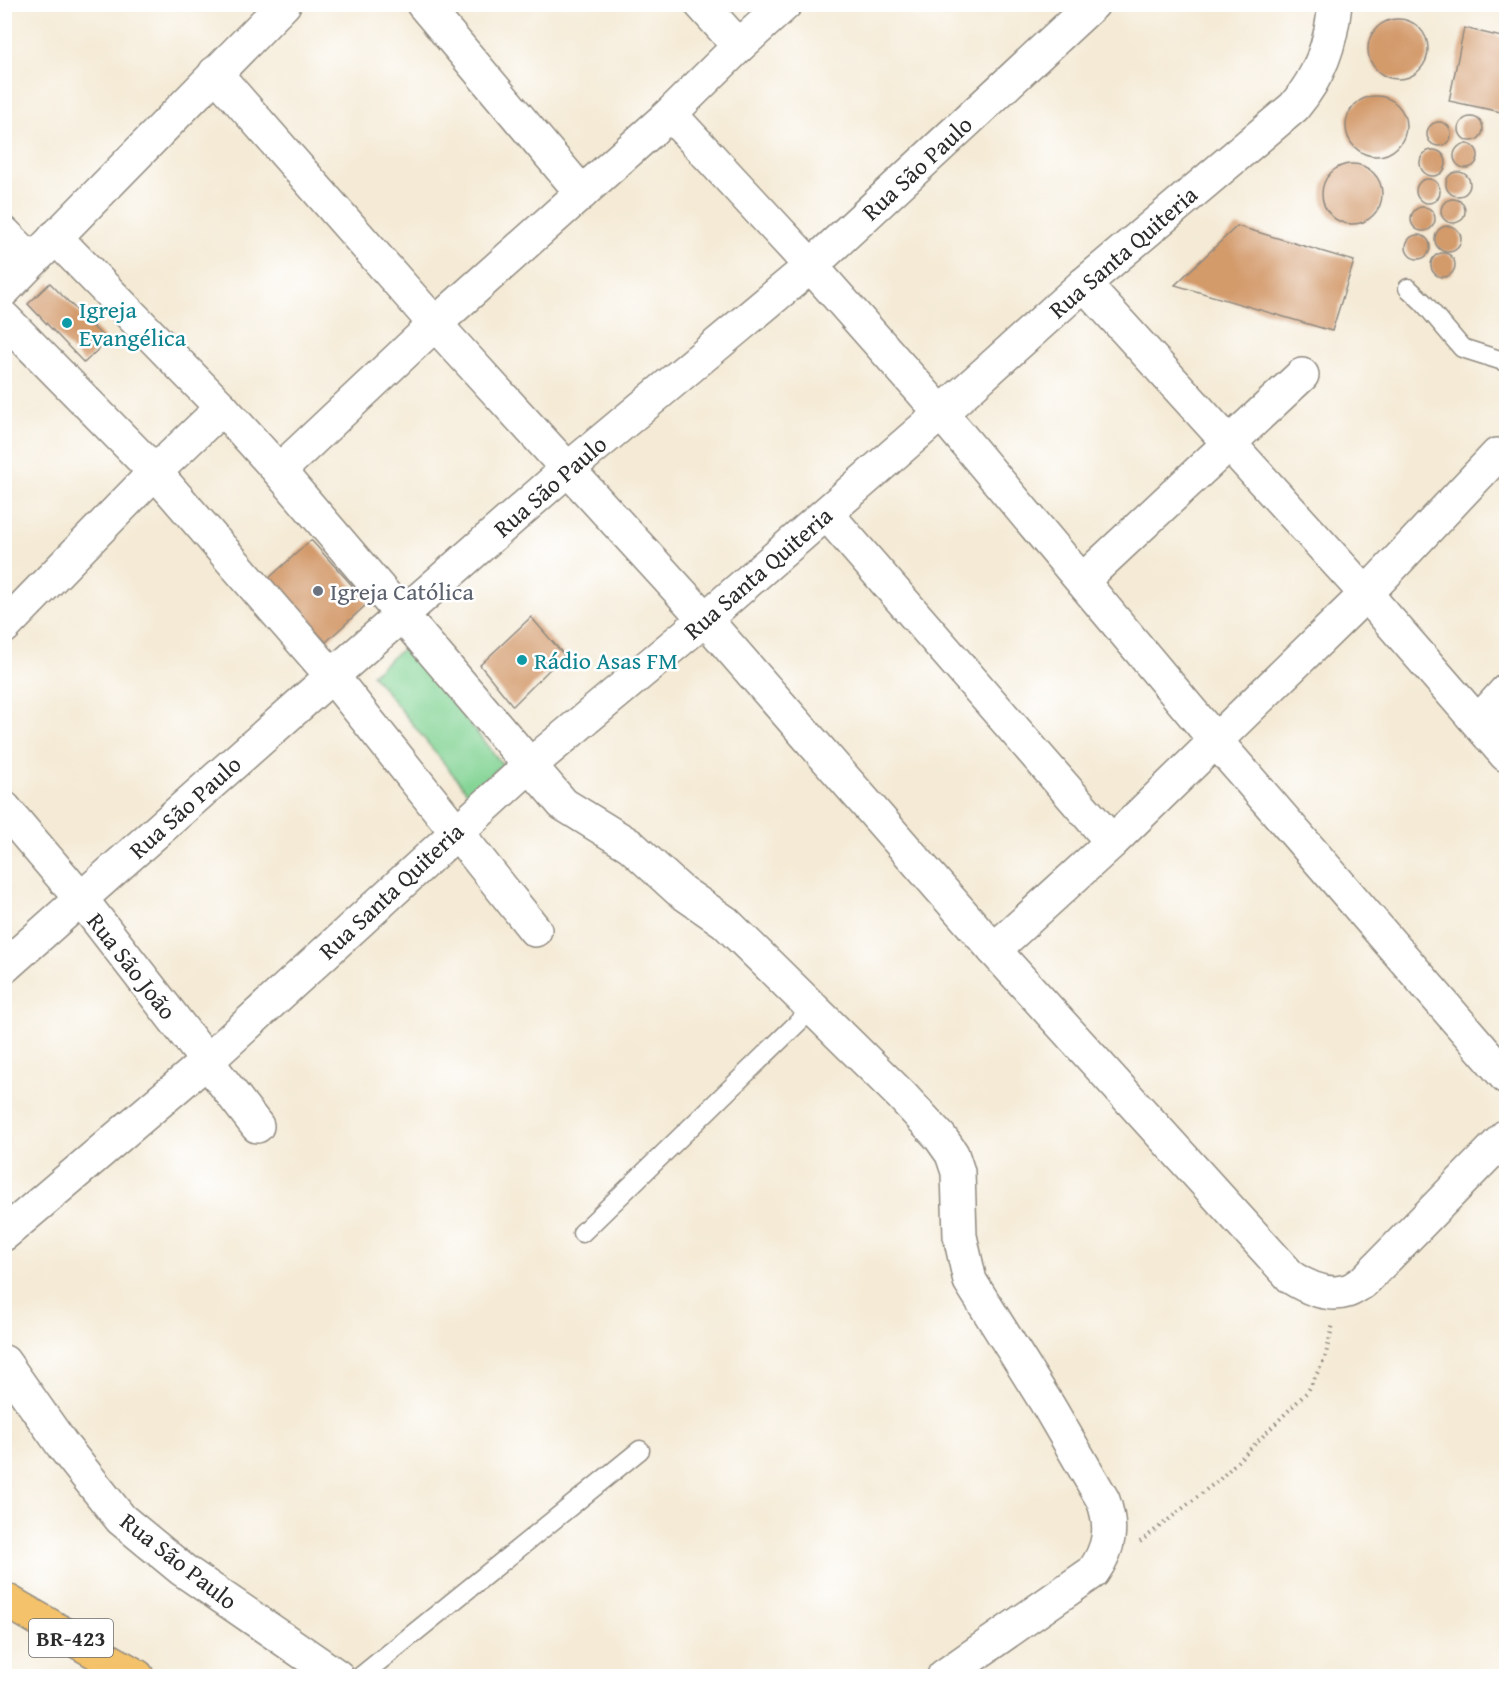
<svg xmlns="http://www.w3.org/2000/svg" width="1511" height="1681" font-family="'Gentium Book Plus',serif">
  <rect width="100%" height="100%" fill="#fff"/>
  <filter id="ink" filterUnits="userSpaceOnUse"><feTurbulence type="fractalNoise" baseFrequency=".0167" numOctaves="2"/><feDisplacementMap in="SourceGraphic" scale="12" xChannelSelector="R" yChannelSelector="G"/><feConvolveMatrix kernelMatrix="1 2 1 2 8 2 1 2 1" color-interpolation-filters="sRGB"/></filter>
  <filter id="wash" filterUnits="userSpaceOnUse"><feTurbulence type="fractalNoise" baseFrequency=".008" numOctaves="4" result="noise"/><feDisplacementMap in="SourceGraphic" scale="24" xChannelSelector="R" yChannelSelector="G"/><feGaussianBlur stdDeviation="1.35" result="paint"/><feColorMatrix in="noise" values="0 0 0 0 0 0 0 0 0 0 0 0 0 0 0 0 0 1.4 0 .05"/><feComposite in="paint" operator="in"/></filter>
  <g filter="url(#wash)">
    <rect width="100%" height="100%" fill="#f4ead5"/>
    <polygon fill="#84d495" stroke="#588060" stroke-width="1.5" points="406,646 503,765 468,793 372,674"/>
    <g id="blocks">
      <g fill="#d39a6a">
        <circle cx="1398" cy="49" r="30"/>
        <polygon points="1464,28 1506,38 1506,113 1449,101"/>
        <circle cx="1376" cy="126" r="30"/>
        <circle cx="1471" cy="129" r="12"/>
        <circle cx="1439" cy="134" r="12"/>
        <circle cx="1466" cy="156" r="12"/>
        <circle cx="1433" cy="163" r="13"/>
        <circle cx="1352" cy="194" r="30"/>
        <circle cx="1458" cy="184" r="12"/>
        <circle cx="1428" cy="191" r="12"/>
        <circle cx="1453" cy="211" r="12"/>
        <circle cx="1423" cy="219" r="12"/>
        <polygon points="1237,226 1354,261 1332,331 1175,285"/>
        <circle cx="1448" cy="239" r="13"/>
        <circle cx="1418" cy="247" r="12"/>
        <circle cx="1443" cy="265" r="12"/>
        <polygon points="50,283 107,341 84,363 28,304"/>
        <polygon points="311,540 368,603 326,642 268,579"/>
        <polygon points="531,617 564,655 513,706 480,665"/>
      </g>
    </g>
  </g>
  <g filter="url(#ink)">
    <use href="#blocks" fill-opacity="0" stroke="#908a80" stroke-width="1.5"/>
    <g fill="none" stroke-linecap="round" stroke-linejoin="round">
      <defs>
        <g id="lane">
          <polyline points="1408,288 1423,302 1462,348 1506,362"/>
          <polyline points="582,1233 813,1008"/>
          <polyline points="361,1676 640,1450"/>
        </g>
        <g id="street">
          <polyline points="423,4 582,193"/>
          <polyline points="701,4 739,46"/>
          <path d="M215,73L435,324L705,619L994,950L1292,1278C1308,1288 1328,1297 1347,1291C1352,1290 1358,1285 1363,1282L1506,1136"/>
          <polyline points="670,114 811,266 941,413 1215,740 1506,1077"/>
          <polyline points="4,233 32,261"/>
          <path d="M55,237L222,408L279,471L563,804L631,846L679,890L725,922L901,1095L940,1137L952,1154L958,1172L960,1236L970,1281L1049,1407L1103,1500C1113,1527 1110,1548 1093,1572L944,1676"/>
          <polyline points="1084,284 1366,594 1506,755"/>
          <polyline points="4,290 284,4"/>
          <polyline points="4,318 155,472 332,676 535,930"/>
          <polyline points="279,471 435,324 670,114 739,46 785,4"/>
          <polyline points="827,514 1112,842"/>
          <polyline points="1083,580 1302,375"/>
          <polyline points="4,627 155,472 222,408"/>
          <polyline points="1478,722 1506,691"/>
          <polyline points="4,808 81,899 257,1126"/>
          <polyline points="994,950 1112,842 1366,594 1497,455"/>
          <polyline points="4,967 332,676 568,469 811,266 1093,4"/>
          <path d="M4,1234L206,1062L529,766L705,619L941,413L1084,284L1294,107C1320,76 1331,44 1335,4"/>
          <polyline points="4,1362 63,1446 121,1519 183,1570 337,1676"/>
        </g>
        <polyline id="primary" points="4,1599 137,1676"/>
      </defs>
      <use href="#lane" stroke="#908a80" stroke-width="21"/>
      <use href="#street" stroke="#908a80" stroke-width="36"/>
      <use href="#primary" stroke="#908a80" stroke-width="36"/>
      <polyline stroke="#908a80" stroke-width="4" stroke-dasharray="1.5 4.5" stroke-linecap="butt" points="1140,1542 1220,1479 1308,1391 1325,1358 1333,1324"/>
      <use href="#lane" stroke="#fff" stroke-width="18"/>
      <use href="#street" stroke="#fff" stroke-width="33"/>
      <use href="#primary" stroke="#f3c26a" stroke-width="33"/>
    </g>
  </g>
  <g fill="#0f9aa8" stroke="#fff" stroke-width="2">
    <circle cx="67" cy="323" r="6"/>
    <circle cx="522" cy="660" r="6"/>
  </g>
  <circle fill="#6b7280" stroke="#fff" stroke-width="2" cx="318" cy="591" r="6"/>
  <g text-anchor="middle" dominant-baseline="central" stroke-width="5" stroke-linejoin="round" paint-order="stroke">
    <rect fill="#fff" stroke="#6b6b6b" stroke-width="1.5" x="29" y="1619" width="84" height="38" rx="4.5"/>
    <g font-size="22" font-weight="bold" fill="#2b2b2b">
      <text x="71" y="1638">BR-423</text>
    </g>
    <g font-size="24" fill="#2b2b2b" stroke="#fff">
      <text transform="translate(917 168) rotate(-43)">Rua São Paulo</text>
      <text transform="translate(1123 252) rotate(-41)">Rua Santa Quiteria</text>
      <text transform="translate(550 486) rotate(-41)">Rua São Paulo</text>
      <text transform="translate(758 573) rotate(-41)">Rua Santa Quiteria</text>
      <text transform="translate(185 807) rotate(-42)">Rua São Paulo</text>
      <text transform="translate(391 891) rotate(-43)">Rua Santa Quiteria</text>
      <text transform="translate(132 966) rotate(52)">Rua São João</text>
      <text transform="translate(179 1561) rotate(38)">Rua São Paulo</text>
    </g>
    <g font-size="24" fill="#0d838f" stroke="#fff" text-anchor="start">
      <text x="79" y="309">Igreja<tspan x="79" dy="28">Evangélica</tspan></text>
      <text x="534" y="660">Rádio Asas FM</text>
    </g>
    <g font-size="24" fill="#5b616d" stroke="#fff" text-anchor="start">
      <text x="330" y="591">Igreja Católica</text>
    </g>
  </g>
  <rect width="1511" height="1681" fill="none" stroke="#fff" stroke-width="24"/>
</svg>
